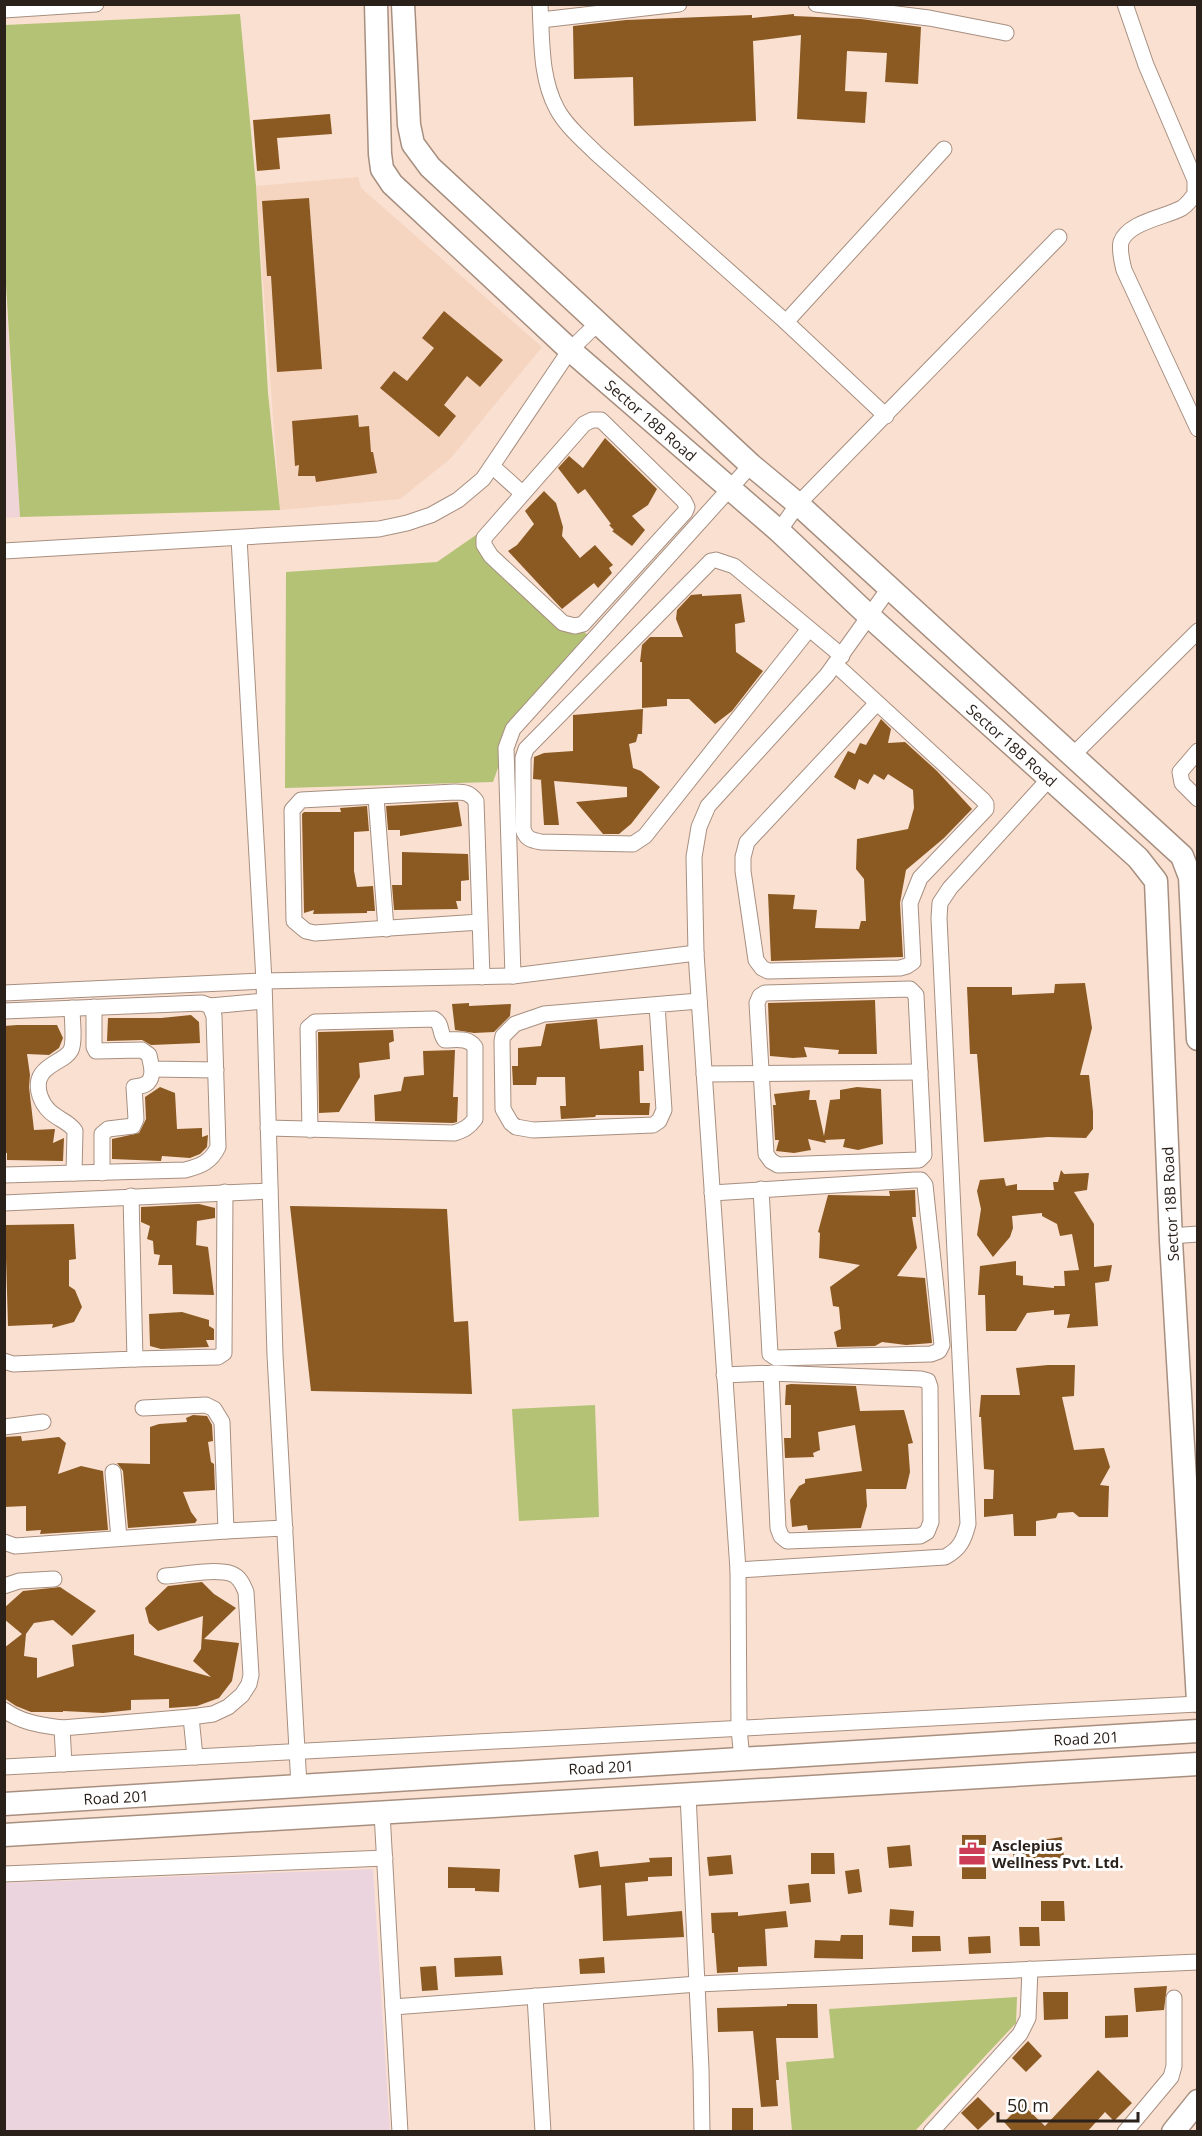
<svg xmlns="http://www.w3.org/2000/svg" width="1202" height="2136" font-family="'Open Sans',sans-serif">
  <rect width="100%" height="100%" fill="#fae0d0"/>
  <polygon fill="#ecd4df" points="373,1869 390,2131 5,2131 5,1883"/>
  <polygon fill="#f5d4c0" points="358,177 361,188 542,347 450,459 400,499 280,510 256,186"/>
  <polygon fill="#efd4d8" points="4,268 20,517 5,518 4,518"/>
  <g fill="#b3c275">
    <polygon points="240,14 256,186 268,393 280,510 20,517 5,268 5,25"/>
    <polygon points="476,535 591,638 512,728 493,782 285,788 286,572 437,562"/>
    <polygon points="595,1405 599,1517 519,1521 512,1409"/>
    <polygon points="1017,1997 1016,2023 915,2131 792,2131 786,2062 834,2058 829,2009"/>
  </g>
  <g fill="#8b5a22">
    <polygon points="794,14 794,16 861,19 921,27 918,84 885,82 887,53 847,51 845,91 867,92 865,123 797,119 801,35 753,41 756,121 634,126 633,77 574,79 573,26 626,20 752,15 752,18"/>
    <polygon points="330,114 332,134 277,138 280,169 257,171 253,120"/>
    <polygon points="309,198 322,369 277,372 271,276 267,276 262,201"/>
    <polygon points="444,311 503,360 480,387 467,376 444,405 456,416 439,437 380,388 394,371 407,381 434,348 422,338"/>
    <polygon points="358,415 359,427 369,426 371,452 373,452 377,473 316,482 315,476 298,476 299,465 295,466 292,421"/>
    <polygon points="605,438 657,489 648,505 632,516 645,530 632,546 612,531 614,530 609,525 611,524 585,489 578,494 558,468 569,456 583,468"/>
    <polygon points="544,491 556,503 563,527 562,536 580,558 595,545 613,565 609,568 612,573 598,588 594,583 562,609 508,551 517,545 534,524 525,511"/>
    <polygon points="702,594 702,596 741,594 745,622 735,624 736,652 763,671 732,711 715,724 689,699 667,699 667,706 642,708 642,662 640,662 642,645 650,637 683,637 676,619 677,610 691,595"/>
    <polygon points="643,709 642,734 638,734 636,742 629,744 633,768 641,771 660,787 631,824 619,834 603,834 576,802 627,797 627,787 554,781 559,825 544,825 541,780 543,780 533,779 534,757 544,753 573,751 573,715"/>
    <polygon points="881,719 891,729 888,743 905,742 937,771 972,809 944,838 906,870 900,903 903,957 771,961 768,894 795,895 793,909 817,910 815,928 859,929 861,921 866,921 864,879 856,869 857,839 908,829 914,808 913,790 888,774 884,780 874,774 868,784 859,779 855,790 834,777 848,751 855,754 860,743 866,745"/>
    <polygon points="458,802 462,826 400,836 400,830 388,830 386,806"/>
    <polygon points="367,806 369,831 354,832 354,871 357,887 373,886 375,911 367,911 367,913 313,914 314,910 304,913 302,814 304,812 341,812 340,808"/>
    <polygon points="402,852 468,854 469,880 461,881 461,901 456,901 458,909 394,910 392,885 402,885"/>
    <polygon points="1085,983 1092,1028 1080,1075 1089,1075 1093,1112 1093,1129 1086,1138 1048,1137 984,1142 977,1054 970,1054 967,987 1012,987 1012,995 1054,993 1055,984"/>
    <polygon points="875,1000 877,1054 838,1054 839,1050 804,1047 807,1057 793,1058 770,1056 768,1003"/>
    <polygon points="469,1003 469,1006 511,1004 510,1016 494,1032 474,1033 455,1030 452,1004"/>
    <polygon points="191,1015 199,1022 200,1043 151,1045 142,1040 107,1041 108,1018 161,1018"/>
    <polygon points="597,1019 600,1049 643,1045 644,1071 639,1071 640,1103 650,1103 649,1115 596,1115 595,1117 561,1119 560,1106 566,1106 565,1077 537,1077 536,1085 513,1085 512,1066 518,1066 518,1048 541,1046 546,1024"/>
    <polygon points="17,1025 57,1025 63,1038 59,1048 49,1055 27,1054 30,1075 29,1087 34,1130 55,1129 53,1143 64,1138 63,1161 7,1160 7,1153 4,1153 4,1129 6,1129 4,1026"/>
    <polygon points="393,1030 394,1041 389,1043 390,1059 359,1063 360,1077 339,1112 319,1113 318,1032"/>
    <polygon points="455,1050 453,1097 458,1097 457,1122 453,1123 375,1121 374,1095 401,1091 404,1077 424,1075 423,1051"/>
    <polygon points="160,1087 175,1093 177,1129 202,1128 202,1137 208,1135 207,1147 200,1154 190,1158 162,1156 161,1161 112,1159 112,1139 139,1133 146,1119 145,1097"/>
    <polygon points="857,1087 881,1089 883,1144 858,1150 843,1147 845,1139 825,1140 826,1143 808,1139 811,1150 794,1153 776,1151 779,1140 775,1140 773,1105 776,1105 774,1094 810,1090 809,1100 816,1100 824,1136 830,1100 840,1099 840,1090"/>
    <polygon points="1061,1170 1064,1174 1089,1173 1087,1190 1074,1192 1094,1224 1094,1267 1112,1265 1109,1281 1095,1283 1098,1326 1067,1328 1070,1314 1054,1315 1054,1310 1027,1313 1016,1331 986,1331 985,1295 978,1295 980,1266 1016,1261 1016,1275 1023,1276 1023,1285 1054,1288 1054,1286 1065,1286 1064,1271 1079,1270 1072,1234 1060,1236 1057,1224 1042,1216 1042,1213 1012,1216 1013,1228 1010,1237 993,1257 977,1235 981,1209 977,1191 980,1180 1004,1178 1006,1186 1017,1184 1017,1190 1054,1190 1053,1182 1058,1182"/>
    <polygon points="915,1190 916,1217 912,1217 917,1248 897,1276 925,1278 932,1343 906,1345 882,1342 875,1346 837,1347 834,1332 841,1329 839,1307 833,1306 830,1287 860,1265 819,1258 820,1233 818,1232 828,1195 890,1196 889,1191"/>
    <polygon points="199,1204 215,1208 215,1218 197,1221 196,1245 208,1247 214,1295 173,1294 172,1265 158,1265 160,1255 154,1254 153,1241 147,1239 150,1226 141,1222 141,1207"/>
    <polygon points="290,1206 447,1209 454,1322 468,1321 472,1394 311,1391"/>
    <polygon points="74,1224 76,1259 69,1260 69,1286 75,1290 82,1307 74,1322 52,1328 53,1324 8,1326 5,1225"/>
    <polygon points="182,1312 209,1320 209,1326 214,1329 214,1340 206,1340 209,1347 161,1349 150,1346 149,1314"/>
    <polygon points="1048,1365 1075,1365 1074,1396 1062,1397 1074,1450 1104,1448 1110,1467 1100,1485 1109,1486 1108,1517 1079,1517 1073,1512 1058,1513 1056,1518 1036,1521 1036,1536 1014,1536 1013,1514 984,1517 984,1499 993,1499 994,1470 984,1469 981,1417 979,1417 981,1395 1020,1395 1016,1368"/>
    <polygon points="791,1384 856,1386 860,1411 904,1410 913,1443 908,1444 910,1472 906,1489 866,1489 867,1506 861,1528 808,1530 807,1525 792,1527 790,1500 799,1486 805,1483 805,1479 862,1471 855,1425 818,1432 820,1450 813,1453 814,1457 785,1458 784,1438 791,1438 791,1405 785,1405 786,1385"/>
    <polygon points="193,1415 207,1416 212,1425 213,1441 208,1442 211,1462 214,1464 215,1490 183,1492 191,1512 197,1520 195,1523 128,1528 123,1471 117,1463 150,1464 150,1427 159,1424 187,1422 186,1418"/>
    <polygon points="21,1436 22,1441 59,1437 66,1443 58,1474 81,1466 103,1471 108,1530 40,1534 41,1530 26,1531 26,1506 4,1507 4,1437"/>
    <polygon points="202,1582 214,1594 236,1608 204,1639 239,1643 232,1681 219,1698 197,1706 169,1708 169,1699 131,1700 131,1710 103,1713 63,1711 63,1712 31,1712 16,1706 4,1698 4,1648 22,1634 4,1619 4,1608 23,1591 60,1587 96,1611 72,1636 53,1620 34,1623 26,1634 24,1656 37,1658 37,1678 74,1666 72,1645 134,1634 134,1655 211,1677 193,1661 201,1649 203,1616 158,1631 149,1623 145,1608 168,1586"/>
    <rect x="962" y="1835" width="24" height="44"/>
    <polygon points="1062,1837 1064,1858 1014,1863 1012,1844"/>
    <polygon points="910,1845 912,1866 889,1868 887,1847"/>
    <polygon points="598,1851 600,1867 650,1862 649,1858 672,1857 672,1876 648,1877 648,1881 625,1883 627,1916 682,1911 684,1937 603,1941 601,1885 579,1888 574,1855"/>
    <polygon points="811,1853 834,1853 835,1874 811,1874"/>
    <polygon points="731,1855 733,1874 709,1876 707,1857"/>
    <polygon points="448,1867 500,1869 499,1892 475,1891 475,1888 448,1888"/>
    <polygon points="859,1869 862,1892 848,1894 845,1871"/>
    <polygon points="809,1883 811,1902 790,1904 788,1885"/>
    <polygon points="1041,1901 1064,1901 1065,1921 1041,1921"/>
    <polygon points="890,1909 914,1911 913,1927 889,1925"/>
    <polygon points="786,1911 788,1927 765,1929 767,1966 738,1967 738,1972 717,1973 714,1933 712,1933 711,1913 738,1912 738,1916"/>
    <polygon points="1019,1927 1039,1927 1040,1946 1020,1946"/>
    <polygon points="841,1935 863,1935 863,1959 814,1958 815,1940 840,1941"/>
    <polygon points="912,1936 940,1936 941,1951 912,1952"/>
    <polygon points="990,1936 991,1953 969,1954 968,1937"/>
    <polygon points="501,1956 503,1975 455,1977 454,1958"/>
    <polygon points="604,1957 605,1973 580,1974 579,1959"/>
    <polygon points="436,1966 438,1990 422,1991 420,1967"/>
    <polygon points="1167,1986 1164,2010 1136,2012 1134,1988"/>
    <polygon points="1043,1992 1068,1992 1068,2019 1044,2020"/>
    <polygon points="787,2004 817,2004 818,2038 776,2038 779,2080 776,2080 778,2106 761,2107 753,2031 718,2032 717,2008 787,2006"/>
    <polygon points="1128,2015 1128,2037 1105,2038 1105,2016"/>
    <polygon points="1028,2041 1042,2056 1026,2072 1012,2058"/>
    <polygon points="1098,2070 1132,2103 1114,2121 1105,2112 1087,2132 1013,2132 1004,2122 1022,2104 1045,2126"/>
    <polygon points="978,2097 995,2114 978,2130 961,2113"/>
    <rect x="732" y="2108" width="21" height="24"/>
  </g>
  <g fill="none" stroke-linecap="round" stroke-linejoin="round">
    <defs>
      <g id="street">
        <path d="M540,4C542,39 540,78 557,109C566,126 584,141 597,154L786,322L886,416"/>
        <polyline points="816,4 929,18 1006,33"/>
        <path d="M1125,4L1146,65L1195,180V194C1191,199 1188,204 1182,208C1166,217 1128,222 1121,242C1119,251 1122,261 1124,270L1198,429"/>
        <polyline points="4,10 96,4"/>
        <polyline points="541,20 679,4"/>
        <polyline points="786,322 944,149"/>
        <polygon points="592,420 601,420 684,501 687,507 685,512 583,624 575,626 563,623 491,556 484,545 484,538 584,424"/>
        <polyline points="492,466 522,493"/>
        <polyline points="779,531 798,504 1059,237"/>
        <polyline points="239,538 264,981 275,1355 299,1786"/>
        <polyline points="4,551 379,529 407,523 431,515 458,500 483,479 570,350 598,323"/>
        <path d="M809,629L645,836L633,844L541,842C531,840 526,839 523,829V758L526,749L711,561L716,560L734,566L842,656"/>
        <polyline points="835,664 983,800 986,804 986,809 920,878 910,903 913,962 907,966 900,968 768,971 762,968 756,960 743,871 743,857 747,842 877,703"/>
        <polyline points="1198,751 1180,772 1182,783 1198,799"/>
        <polyline points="1073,755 1198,631"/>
        <polyline points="376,797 386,929"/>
        <path d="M480,922L315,933L306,931L294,921L292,810L301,800L455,792C465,792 470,793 476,801L482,977"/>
        <polyline points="513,976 506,748 513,729 751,465"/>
        <polygon points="910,989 916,995 924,1155 919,1160 778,1165 771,1161 766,1154 757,1003 760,996 765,993"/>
        <polyline points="4,993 264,981 513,976 696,953"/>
        <polyline points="657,1005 664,1110 659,1121 653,1125 533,1130 516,1127 511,1123 503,1109 502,1041 503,1036 515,1024 544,1014 699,1001"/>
        <polyline points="210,1006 264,1001"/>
        <polyline points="94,1007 94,1047 96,1051 142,1050 149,1055 152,1069 216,1070"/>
        <path d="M72,1008C72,1019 75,1041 71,1050C64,1064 30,1065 40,1096C48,1119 67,1118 75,1131L74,1173"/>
        <path d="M4,1011L202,1003L210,1006L214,1016L218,1147C211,1162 201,1166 185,1170L4,1175"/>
        <polyline points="704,1074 920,1072"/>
        <path d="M268,1128L454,1133C464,1130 469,1127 475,1119V1047C468,1037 456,1040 445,1040C439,1033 443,1024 434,1019L315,1022L308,1028L310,1130"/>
        <path d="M102,1173V1134L108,1129L133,1126L136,1119L134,1087C147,1086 152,1082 152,1069"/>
        <polyline points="712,1193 915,1180 921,1180 925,1185 942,1345 939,1351 931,1354 776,1358 770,1354 761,1189"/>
        <polyline points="4,1203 270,1191"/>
        <polyline points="1171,1236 1198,1234"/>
        <polyline points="135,1359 218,1357 224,1353 225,1192"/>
        <polyline points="4,1361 13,1364 135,1359 131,1196"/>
        <polyline points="724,1375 771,1373 921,1379 928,1381 930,1387 931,1522 927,1532 920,1536 787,1541 781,1536 778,1528 771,1373"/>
        <polyline points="143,1408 206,1405 214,1409 222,1422 226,1531 285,1528"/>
        <polyline points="4,1427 43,1422"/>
        <polyline points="113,1472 119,1538"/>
        <polyline points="4,1542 15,1546 226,1531"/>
        <path d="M738,1570L945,1557C960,1549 964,1540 968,1524L939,918L940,903L950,888L1049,779"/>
        <path d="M165,1576C183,1575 215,1568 232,1574C240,1577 243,1585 246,1592L251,1675L249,1684L242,1695L228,1707L213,1714L191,1717L195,1757"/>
        <polyline points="4,1586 19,1581 54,1579"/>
        <path d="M4,1710C22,1723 41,1725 62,1728L64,1764"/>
        <polyline points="62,1728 191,1717"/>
        <polyline points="742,1759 739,1729 738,1570 696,953 694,857 699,827 708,806 827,675 890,587"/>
        <polyline points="4,1767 1198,1704"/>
        <polyline points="688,1794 701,2069 702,2132"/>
        <polyline points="382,1813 400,2132"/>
        <polyline points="4,1874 385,1858"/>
        <polyline points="535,1996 543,2132"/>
        <polyline points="393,2007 698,1984 1198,1962"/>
        <polyline points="931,2132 1020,2034 1028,2018 1030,1969"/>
        <polyline points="1125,2132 1171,2077 1174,2066 1174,1998"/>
      </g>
      <g id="secondary">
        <polyline points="376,4 380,154 382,169 392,184 570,350 779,531 868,615 1138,858 1156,881 1171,1241 1198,1701"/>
        <polyline points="403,4 409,125 413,144 430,167 751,465 798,504 1182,856 1190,877 1198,1039"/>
        <polyline points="4,1804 1198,1731"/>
        <polyline points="4,1835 1198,1764"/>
        <polyline points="1173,2132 1198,2101"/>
      </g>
    </defs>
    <use href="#street" stroke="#a78f80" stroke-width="17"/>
    <use href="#secondary" stroke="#a78f80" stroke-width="25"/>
    <use href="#street" stroke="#fff" stroke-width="15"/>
    <use href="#secondary" stroke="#fff" stroke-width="22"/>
  </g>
  <defs>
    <symbol id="office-bare" viewBox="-9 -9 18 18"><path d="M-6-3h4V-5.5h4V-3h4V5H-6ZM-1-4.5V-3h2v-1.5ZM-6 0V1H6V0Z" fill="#cc3c56" stroke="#fff" stroke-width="2.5" paint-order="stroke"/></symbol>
  </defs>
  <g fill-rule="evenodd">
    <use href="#office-bare" x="953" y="1835" width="38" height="38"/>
  </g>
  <g text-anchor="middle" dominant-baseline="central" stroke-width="6" stroke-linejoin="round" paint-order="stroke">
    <g font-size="15" fill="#2a211b" stroke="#fff">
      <text transform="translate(651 420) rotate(41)">Sector 18B Road</text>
      <text transform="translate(1012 745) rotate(42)">Sector 18B Road</text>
      <text transform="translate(1170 1204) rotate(-93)">Sector 18B Road</text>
      <text transform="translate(1086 1738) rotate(-3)">Road 201</text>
      <text transform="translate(601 1767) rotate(-3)">Road 201</text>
      <text transform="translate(116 1797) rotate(-3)">Road 201</text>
    </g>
    <g font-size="15" font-weight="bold" fill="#2a211b" stroke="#fff" text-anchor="start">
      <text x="992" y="1845">Asclepius<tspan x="992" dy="17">Wellness Pvt. Ltd.</tspan></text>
    </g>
  </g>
  <rect width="1202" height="2136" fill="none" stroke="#2a211b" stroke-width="12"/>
  <path d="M998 2112v9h140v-9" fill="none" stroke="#2a211b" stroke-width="3"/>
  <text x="1007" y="2112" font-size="18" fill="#2a211b" stroke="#ffffff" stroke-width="4.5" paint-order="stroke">50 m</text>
</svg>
